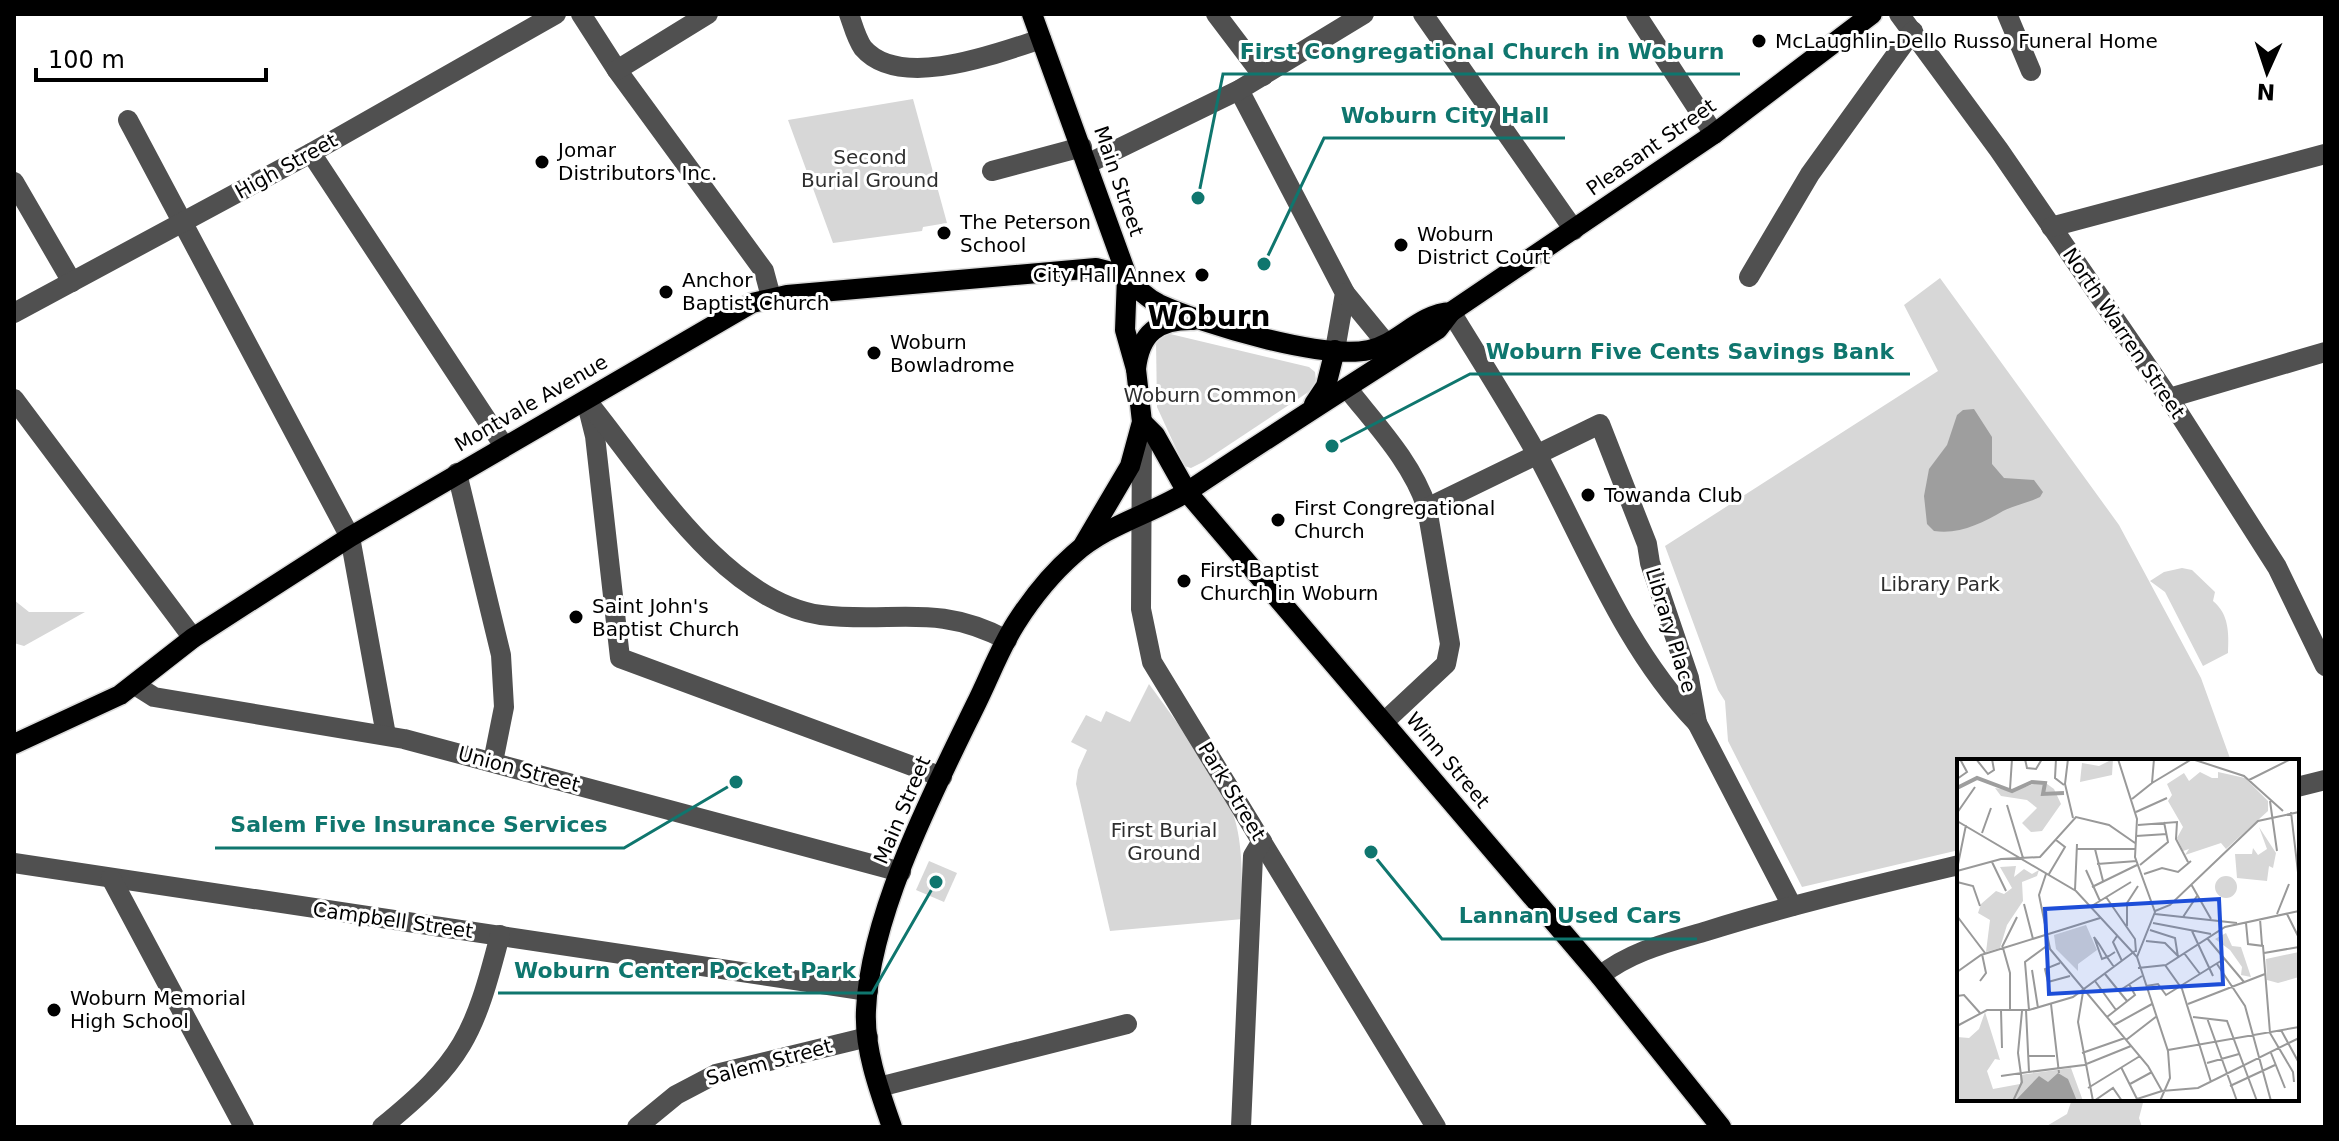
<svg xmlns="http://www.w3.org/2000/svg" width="2339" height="1141" font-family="'DejaVu Sans',sans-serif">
  <rect width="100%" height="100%" fill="#fff"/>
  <g fill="#d7d7d7">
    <polygon points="913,99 947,223 923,227 922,231 833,243 788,120"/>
    <polygon points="1940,278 2119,525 2201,678 2231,761 1959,761 1959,850 1802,887 1728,741 1725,701 1718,690 1665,546 1938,371 1904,305"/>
    <polygon points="1166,333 1309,367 1315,372 1316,381 1310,391 1203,462 1191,468 1184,466 1157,407 1156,341"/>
    <path d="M2182,568L2192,570L2215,592L2213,601C2229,614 2229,633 2228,653L2203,666L2165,592L2150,581L2164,572Z"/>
    <polygon points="14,600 29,612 85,612 24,646 14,643"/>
    <path d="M1149,684C1172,716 1225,785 1235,820C1244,851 1241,888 1243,919L1110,931L1076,784L1078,770L1087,750L1071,742L1086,715L1101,722L1106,711L1130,722Z"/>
    <polygon points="929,861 957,873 944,902 916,890"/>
    <polygon points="2072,1099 2144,1099 2139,1118 2142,1127 2045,1127 2067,1114"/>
  </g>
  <path fill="#9e9e9e" d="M1974,409L1992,437V464L2004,478L2034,480L2043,492L2040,497C2028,503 2014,505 2003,511C1982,523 1959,535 1934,531L1927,524L1924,496L1929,469L1947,445L1957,415L1963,410Z"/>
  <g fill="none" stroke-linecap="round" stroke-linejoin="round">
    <defs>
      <g id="major">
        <polyline points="1032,14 1127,276 1125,330 1136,369 1142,422 1130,466 1084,544"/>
        <path d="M1127,276C1136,288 1145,297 1159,304C1203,324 1323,360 1369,350C1399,344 1418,314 1451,312L1714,134L1872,14"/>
        <path d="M1136,369C1140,333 1158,319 1194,320"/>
        <polyline points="1314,404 1326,386 1335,350"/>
        <polyline points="1142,422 1155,435 1187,492 1600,976 1721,1127"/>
        <polyline points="14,744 120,695 193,638 350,537 752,303 787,295 1096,268 1127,276"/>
        <path d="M892,1127C879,1090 864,1049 866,1010C870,914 934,790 976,704C989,678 1000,648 1016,623C1032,598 1051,574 1074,554C1107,524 1153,514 1190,490C1272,435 1355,382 1438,329L1451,312"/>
      </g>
    </defs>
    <use href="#major" stroke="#dbdbdb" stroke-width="23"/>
    <g stroke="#505050" stroke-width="20">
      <polyline points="581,14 617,70 764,271 771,297"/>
      <path d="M849,14C853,25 856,38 863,48C900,91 998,53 1041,39"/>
      <polyline points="1216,14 1263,76"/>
      <polyline points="1423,14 1574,230"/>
      <polyline points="1636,14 1714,134"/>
      <polyline points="1899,14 1999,150 2169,398 2277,567 2325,666"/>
      <polyline points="2007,14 2031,71"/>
      <polyline points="617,70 708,14"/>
      <polyline points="1239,90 1345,293 1335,350"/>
      <polyline points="128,120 350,537 386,735"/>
      <polyline points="311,153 504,446"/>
      <polyline points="1087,164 1239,90 1364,14"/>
      <polyline points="992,171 1082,147"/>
      <polyline points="14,182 72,282"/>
      <polyline points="2051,227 2325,154"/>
      <polyline points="1749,277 1810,174 1913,31"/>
      <polyline points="1345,293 1386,343"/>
      <polyline points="14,313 311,153 556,14"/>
      <path d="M1347,388C1376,425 1412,462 1427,508L1450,644L1446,664L1384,722"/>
      <polyline points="2169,398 2325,352"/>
      <polyline points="14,399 193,638"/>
      <polyline points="586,400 595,436 620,658 942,777"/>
      <path d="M591,406C649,478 724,601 821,615C893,624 935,602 1007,640"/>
      <polyline points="1142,430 1141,609 1152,662 1436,1127"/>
      <polyline points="457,473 501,655 504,707 493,762"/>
      <path d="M1427,508C1485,480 1543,452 1600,424L1647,544L1650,563L1689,678L1697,723C1626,650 1587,548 1539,458C1512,409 1481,361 1451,312"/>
      <polyline points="135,685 154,697 404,739 901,872"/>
      <polyline points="1697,723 1792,906"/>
      <polyline points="2297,787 2325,780"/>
      <polyline points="14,863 868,991"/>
      <polyline points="111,878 244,1127"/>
      <path d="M1600,976C1631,951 1670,942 1707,931C1790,905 1875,885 1959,865"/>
      <polyline points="879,1087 1127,1024"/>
      <path d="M382,1127C463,1061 474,1036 500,935"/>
      <polyline points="637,1127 676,1095 716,1074 868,1037"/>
      <polyline points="1241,1127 1253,856 1262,841"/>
    </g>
    <use href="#major" stroke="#000" stroke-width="20"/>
  </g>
  <g fill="#000" stroke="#fff" stroke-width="3">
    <circle cx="1759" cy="41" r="8"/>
    <circle cx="542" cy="162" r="8"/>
    <circle cx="944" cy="233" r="8"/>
    <circle cx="1401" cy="245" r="8"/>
    <circle cx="1202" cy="275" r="8"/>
    <circle cx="666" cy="292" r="8"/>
    <circle cx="874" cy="353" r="8"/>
    <circle cx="1588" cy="495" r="8"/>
    <circle cx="1278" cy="520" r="8"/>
    <circle cx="1184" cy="581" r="8"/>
    <circle cx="576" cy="617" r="8"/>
    <circle cx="54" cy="1010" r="8"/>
  </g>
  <g text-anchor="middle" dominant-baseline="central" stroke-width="6" stroke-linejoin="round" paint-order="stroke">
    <g font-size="20" fill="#000" stroke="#fff" text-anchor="start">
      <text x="1775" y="41">McLaughlin-Dello Russo Funeral Home</text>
      <text x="558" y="150">Jomar<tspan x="558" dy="23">Distributors Inc.</tspan></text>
      <text x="960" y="222">The Peterson<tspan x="960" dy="23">School</tspan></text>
      <text x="1417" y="234">Woburn<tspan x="1417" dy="23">District Court</tspan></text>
      <text x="1186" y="275" text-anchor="end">City Hall Annex</text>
      <text x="682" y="280">Anchor<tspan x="682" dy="23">Baptist Church</tspan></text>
      <text x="890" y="342">Woburn<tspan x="890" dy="23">Bowladrome</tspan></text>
      <text x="1604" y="495">Towanda Club</text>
      <text x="1294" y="508">First Congregational<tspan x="1294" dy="23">Church</tspan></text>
      <text x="1200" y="570">First Baptist<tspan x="1200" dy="23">Church in Woburn</tspan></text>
      <text x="592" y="606">Saint John's<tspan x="592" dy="23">Baptist Church</tspan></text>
      <text x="70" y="998">Woburn Memorial<tspan x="70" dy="23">High School</tspan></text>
    </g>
    <g font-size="20" fill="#000" stroke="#fff">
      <text transform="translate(1651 147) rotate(-35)">Pleasant Street</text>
      <text transform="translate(286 166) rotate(-29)">High Street</text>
      <text transform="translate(1119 181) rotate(71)">Main Street</text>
      <text transform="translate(2124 333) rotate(56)">North Warren Street</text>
      <text transform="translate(531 403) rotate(-30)">Montvale Avenue</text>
      <text transform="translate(1671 630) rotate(73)">Library Place</text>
      <text transform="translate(1448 760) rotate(50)">Winn Street</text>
      <text transform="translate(519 769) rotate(15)">Union Street</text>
      <text transform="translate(1232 791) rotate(59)">Park Street</text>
      <text transform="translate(902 810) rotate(-67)">Main Street</text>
      <text transform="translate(393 920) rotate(8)">Campbell Street</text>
      <text transform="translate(769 1062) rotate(-15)">Salem Street</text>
    </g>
    <g font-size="20" fill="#2e2e2e" stroke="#fff">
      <text x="870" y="157">Second<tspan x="870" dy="23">Burial Ground</tspan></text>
      <text x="1210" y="395">Woburn Common</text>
      <text x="1940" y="584">Library Park</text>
      <text x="1164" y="830">First Burial<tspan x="1164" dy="23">Ground</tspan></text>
    </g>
    <g font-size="28" font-weight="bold" fill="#000" stroke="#fff">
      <text x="1209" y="316">Woburn</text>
    </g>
  </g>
  <g transform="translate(1957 759)">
    <rect width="342" height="342" fill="#fff"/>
    <path d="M156,0L155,16L123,23L125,4L142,7ZM243,13L255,19H261V13L288,19L311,42V52L269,90L264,84L228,96L232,90L226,92L220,79L226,68L211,42L215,36L210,25L227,14L232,22ZM86,22L97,30L104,45L85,72L74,73L65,64L80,49L70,41L44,37L38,29L56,32ZM302,68L319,94L316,109L312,107L310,122L280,119L278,95H295L296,89L301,96L310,90ZM59,107L57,118L67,110L75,115L82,111L80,117L65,123L66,142L50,166L43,189L29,193L33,161L21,154L24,145L39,132L47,135L55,129L43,108ZM258 128a11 11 0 1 1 22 0a11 11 0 1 1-22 0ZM129,166L140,191L121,205V212L99,190L97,176ZM269,174L275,187L284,188L294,218L284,216L285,208L273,191L258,180ZM342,193V218L321,224L310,221L309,200ZM28,253L43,301L38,300L30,312L36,330L63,325V316L114,309L126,342H0V278L12,279L22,270Z" fill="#d7d7d7"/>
    <path d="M101,314L111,320L120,342H58L82,317L91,323Z" fill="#9e9e9e"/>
    <path fill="none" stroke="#9e9e9e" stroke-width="4" d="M0,29L20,19L55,32L75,23L88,24L86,35L107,34"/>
    <path fill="none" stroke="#999" stroke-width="2" d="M19,0L31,15L37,11L35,0M68,0L70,9L79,10L85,0M99,0L98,19L107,26M111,0L108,25L116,59M161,0L180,60L178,98L198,153L180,198L211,292L213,319L203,342M235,0L287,17L326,52M0,20L10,13L3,0M292,21L334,0M195,24L235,0M53,30L55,0M175,40L195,24L197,0M313,42L320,92M50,46L66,99M179,53L210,39M334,53L342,122M0,54L18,28M0,62L119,132L180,198M181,66L220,63L219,80L231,103M25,74L34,49M179,77L210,75M120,90H178M138,90L146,122M35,103L49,132M140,105L180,102M183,106L211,83L207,63M0,110L9,66M129,111L143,142M0,112L44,100L83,98L119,58L152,66L178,84M89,115L82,136L93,190L191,307L205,332L241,329L342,279M92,115L108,88L99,81M187,115L205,109L221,113L234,102M0,123L16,127L23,147M234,125L254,160M135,128L180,106M118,131L120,85M149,138L178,180L179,193M67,145L76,180M133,148L174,123M198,152L213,146L301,62L342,53M198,155L280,164M320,155L332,125M330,155L342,179M0,157L28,194M226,158L240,137M303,160L305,186M196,164L254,175M289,164L291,185L306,187L313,274L336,313L337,323M170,167V144L181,127M193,171L218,179L221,198M235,172L256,217M160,177L156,183L165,202M250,179L287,223M189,182L208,184L221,197M45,188L60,158M46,189L53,214V251M227,194L243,215M307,194L342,188M103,204L88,210L91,223L113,217M260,205L288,247L314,342M208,206L225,230L254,323M157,208L150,198L142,185L137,178L145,200L150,198L152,197L158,193M181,209L209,206L268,168L342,152M75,211L81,249M0,213L24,196L143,159M148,215L170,242M23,222L29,214L25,195M138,222L159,251M189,227L201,225L209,236L267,200M162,232L185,217M126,233L121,263L136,342M0,237L7,236L23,254M94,245L102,314M231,245L308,215M44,251L45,289M72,251L68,203L91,186M150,258L178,236L172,225M236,258L270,262L300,342M250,259L280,342M157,266L195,245M0,267L30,251H72L116,238L178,192M324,271L342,304M169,281L200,257M211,291L342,268M125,294L168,279M314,294L328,329M71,297H98M250,304L282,295M164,308L180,340L205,332M72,313L127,306L174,287M44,317L72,313L69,251M173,325L195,313M273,327L318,306M131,329L183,297M56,342L65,323L61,294L65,252M137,342L156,329L165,342"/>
    <path fill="#1d4ed8" fill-opacity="0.15" stroke="#1d4ed8" stroke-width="4" d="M262,140L266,225L92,235L88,150Z"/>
    <rect width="342" height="342" fill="none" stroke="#000" stroke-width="4"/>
  </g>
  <path fill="none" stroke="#0f766e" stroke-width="3" d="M1198 198L1223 74H1740M1264 264L1324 138H1565M1332 446L1470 374H1910M736 782L624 848H215M1371 852L1442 939H1697M936 882L872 993H498"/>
  <g fill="#0f766e" stroke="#fff" stroke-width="3">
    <circle cx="1198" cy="198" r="8"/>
    <circle cx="1264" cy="264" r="8"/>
    <circle cx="1332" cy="446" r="8"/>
    <circle cx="736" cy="782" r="8"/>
    <circle cx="1371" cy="852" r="8"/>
    <circle cx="936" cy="882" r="8"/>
  </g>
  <g font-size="22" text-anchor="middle" font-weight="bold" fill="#0f766e" stroke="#fff" stroke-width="6" stroke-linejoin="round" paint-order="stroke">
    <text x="1482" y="59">First Congregational Church in Woburn</text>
    <text x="1445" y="123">Woburn City Hall</text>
    <text x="1690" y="359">Woburn Five Cents Savings Bank</text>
    <text x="419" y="832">Salem Five Insurance Services</text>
    <text x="1570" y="923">Lannan Used Cars</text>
    <text x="685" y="978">Woburn Center Pocket Park</text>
  </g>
  <rect width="2339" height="1141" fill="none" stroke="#000000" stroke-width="32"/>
  <g transform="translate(2267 72) rotate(183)" stroke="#ffffff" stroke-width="6" paint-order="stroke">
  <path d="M0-6L14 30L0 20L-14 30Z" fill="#000000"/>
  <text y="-12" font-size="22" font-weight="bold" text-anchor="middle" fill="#000000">N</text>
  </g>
  <path d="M36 68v12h230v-12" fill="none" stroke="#000000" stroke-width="4"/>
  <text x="48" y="68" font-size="24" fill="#000000" stroke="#ffffff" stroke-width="6" paint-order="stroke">100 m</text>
</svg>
